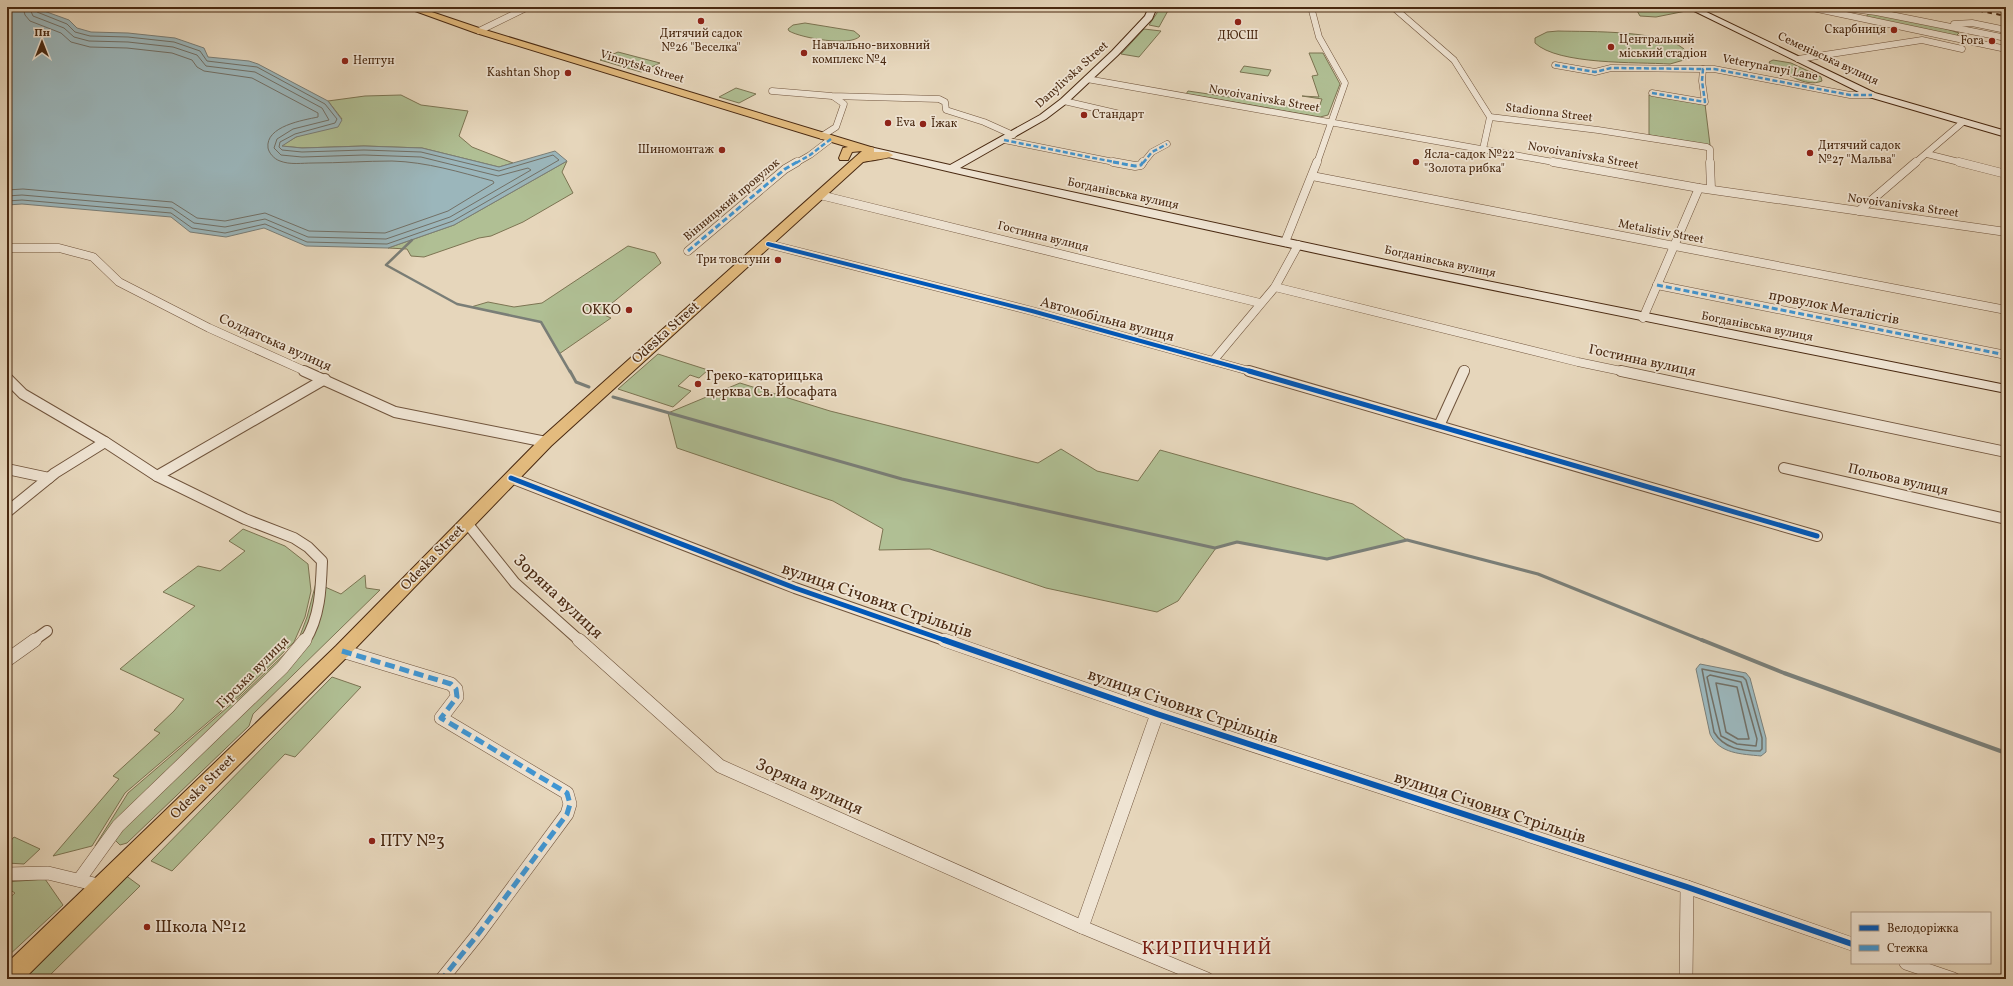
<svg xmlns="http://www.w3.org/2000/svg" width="2013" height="986" font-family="Vollkorn,serif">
  <rect width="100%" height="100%" fill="#e6d6bb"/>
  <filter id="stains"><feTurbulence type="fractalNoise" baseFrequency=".005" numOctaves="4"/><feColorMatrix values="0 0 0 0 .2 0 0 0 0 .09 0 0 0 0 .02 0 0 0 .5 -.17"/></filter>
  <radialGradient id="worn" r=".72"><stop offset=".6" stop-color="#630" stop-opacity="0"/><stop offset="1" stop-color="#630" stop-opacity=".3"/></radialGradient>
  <g fill="#b0bf94" stroke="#7c7452">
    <polygon points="1157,7 1170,7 1159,27 1149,25 1157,13"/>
    <polygon points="1669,7 1679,7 1686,11 1656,17 1640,16 1636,9 1671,10"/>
    <polygon points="1870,12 1934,25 1959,33 1955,37 1865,18"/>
    <path d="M805,23L854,31L860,36C851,47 801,38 789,31L788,29L793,25Z"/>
    <polygon points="1144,29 1161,31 1139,57 1121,54"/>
    <path d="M1558,31C1587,32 1670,29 1688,53V57L1684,60L1670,64C1637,62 1558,65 1535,43V38L1547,32Z"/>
    <polygon points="618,52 660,63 641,72 600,60"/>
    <polygon points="1309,53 1323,53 1340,84 1328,115 1320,117 1186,94 1188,91 1318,110 1322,99 1302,96 1319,97 1312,76 1318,75"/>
    <path d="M1773,60L1791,63L1821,77L1822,81C1805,88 1786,73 1771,65L1769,62Z"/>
    <polygon points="1244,66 1271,70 1268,76 1240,72"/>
    <polygon points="736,88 756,94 739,103 719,97"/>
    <polygon points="401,95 421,105 468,111 459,136 472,147 513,163 499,167 422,148 364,146 302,148 281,146 296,137 342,119 328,101 365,96"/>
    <polygon points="1649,95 1705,104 1710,145 1649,135"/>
    <polygon points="567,161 562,172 573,193 523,222 491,236 479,238 424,257 411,256 407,249 388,248 454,225"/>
    <polygon points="628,246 655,253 661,263 600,313 611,318 559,354 541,322 471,307 488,302 514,307 542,303"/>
    <polygon points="658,354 708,370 699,378 690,375 678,386 691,391 673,407 618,389"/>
    <polygon points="740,383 830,411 1038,463 1061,449 1097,471 1138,481 1160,450 1353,504 1407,540 1327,559 1237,542 1216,548 1178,601 1157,612 1046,588 930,549 879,550 883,529 833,501 677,448 668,413"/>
    <polygon points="243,529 285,546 308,564 311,591 305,617 294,642 241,694 125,793 92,846 53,856 119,779 113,776 160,733 154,730 174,711 184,699 120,669 195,606 163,592 198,566 220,571 245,551 229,541"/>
    <polygon points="365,575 366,588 380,590 253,714 249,726 127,843 120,845 115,840 95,846 128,793 242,695 298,641 307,617 316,583 341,594"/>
    <polygon points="332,677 361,687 295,757 285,754 172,871 151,861"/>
    <polygon points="14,837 40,849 24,864 7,863 7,845"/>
    <polygon points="125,875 140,886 46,979 15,979"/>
    <polygon points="45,879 63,905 7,957 7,900 15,893 7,888 7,882"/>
  </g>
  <g fill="#9bb6bb" stroke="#7a7e77">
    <polygon points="7,7 33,7 69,20 77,28 91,32 128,33 175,38 204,48 208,57 249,61 258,64 328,101 342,120 338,127 296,137 282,146 302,148 364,146 422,148 499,167 555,151 567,161 454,225 388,248 306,246 264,228 226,237 190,232 171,217 22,204 7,205"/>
    <path d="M1700,664L1746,673L1750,678L1766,738V752L1761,756C1742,754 1719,754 1710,734L1696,669Z"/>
  </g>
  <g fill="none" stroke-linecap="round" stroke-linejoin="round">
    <g stroke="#727066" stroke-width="1">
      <path d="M7,190L23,189L172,202L197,218L225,221L265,213L309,231L385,233L448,211L494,183L493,181C459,172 427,162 392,161C366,161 339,163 313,163C302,163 290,165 280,161C274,159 269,153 268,148C265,126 304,120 318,117V113L252,78L204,71L197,67L192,60L172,53L127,48L90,47L71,42L61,33L30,21L25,15L23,7"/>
      <polyline points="7,196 22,195 172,208 194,223 225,227 265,219 308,237 386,239 450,217 531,170 528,168 498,176 421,157 364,155 302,157 281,155 274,148 277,139 293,129 329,120 322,108 255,72 206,66 197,55 173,47 128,42 89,41 74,37 64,28 33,16 29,7"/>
      <polyline points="7,201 22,200 171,213 192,228 225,233 265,224 307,242 387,244 453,221 559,160 553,155 499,171 421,152 364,150 302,152 282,150 279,147 280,142 295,134 335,123 337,119 325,104 257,67 207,61 200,51 174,42 128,37 90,36 75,32 67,24 37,12 34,7"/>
    </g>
    <g stroke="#727066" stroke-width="1.5">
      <path d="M1702,669L1743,677L1746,680L1762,738V749L1760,751C1742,751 1724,749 1714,732Z"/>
      <polygon points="1710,675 1741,682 1757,739 1756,746 1737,744 1721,736 1707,677"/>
      <polygon points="1716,683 1737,687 1749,739 1738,739 1726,732"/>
    </g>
    <polyline stroke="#7a7e77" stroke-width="2.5" points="412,240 386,265 457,304 541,322 570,372"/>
    <g stroke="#7a7e77" stroke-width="3">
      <polyline points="570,371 576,382 589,387"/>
      <polyline points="613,397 902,479 1215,548 1237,542 1327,559 1407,540 1538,574 1704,641"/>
    </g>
    <polyline stroke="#7a7e77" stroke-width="4" points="1702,640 1784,673 2006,753"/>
    <defs>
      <g id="street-far3">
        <polyline points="1311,7 1319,37 1345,83 1317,163"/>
        <polyline points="1393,7 1454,60 1490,117 1598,130 1707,147 1710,149 1710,163"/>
        <polyline points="1808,7 2006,49"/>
        <polyline points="1838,7 1876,12 2006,38"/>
        <polyline points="1954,24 1972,23 2006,30"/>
        <polyline points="479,31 528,7"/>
        <polyline points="1798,59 1922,40 1962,49"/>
        <polyline points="1555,65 1595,72 1611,68 1703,69"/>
        <polyline points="1087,79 1559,163"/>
        <polyline points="772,91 832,96 939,99 945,102 946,110 984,122 1013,135"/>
        <polyline points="1652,93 1705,102 1702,81 1703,69 1714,69 1850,95 1872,95"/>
        <polyline points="1064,101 1133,117"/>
        <polyline points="822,136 836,127 844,104 834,97"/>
        <polyline points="1004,140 1119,163"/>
        <polyline points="1483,149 1490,117"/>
        <polyline points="1927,154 1963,163"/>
        <polyline points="796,163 810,155 831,139"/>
        <polyline points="1143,163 1152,152 1167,144"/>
        <polyline points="1915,163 1963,122"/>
      </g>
      <g id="street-far2">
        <polyline points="1113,162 1135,166 1141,165 1143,162"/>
        <polyline points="1553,162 1699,188 2006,232"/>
        <polyline points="1710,162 1711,189"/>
        <polyline points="1959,162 2006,174"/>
        <polyline points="1312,176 2006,310"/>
        <polyline points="820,195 1260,303"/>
        <polyline points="1859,211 1916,162"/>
        <polyline points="1285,242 1317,162"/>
        <polyline points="768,244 1032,311 1253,372"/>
        <polyline points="7,248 59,248 93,257 119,282 209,328 307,372"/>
        <polyline points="688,251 785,169 797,162"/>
        <polyline points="1657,285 2006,355"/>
        <polyline points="1275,287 1578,362 1626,372"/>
        <polyline points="1643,318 1699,188"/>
        <polyline points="1213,361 1275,287 1298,245"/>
        <polyline points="1464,372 1465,370"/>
      </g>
      <g id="street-far1">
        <polyline points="304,371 395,412 546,442"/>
        <polyline points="1249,371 1817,536"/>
        <polyline points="1621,371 2006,452"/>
        <path d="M7,378L23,394L105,442L157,476L245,519L294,538L308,547L322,561C321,589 320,617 305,641"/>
        <polyline points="1439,426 1464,371"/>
        <polyline points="1784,468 2006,519"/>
        <polyline points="7,469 49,478"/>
        <polyline points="157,476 325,379"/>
        <polyline points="511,478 795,588 947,641"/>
        <polyline points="7,512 55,473 105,442"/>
        <polyline points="467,523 515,583 580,641"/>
        <polyline points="33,641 47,631"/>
      </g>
      <g id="street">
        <polyline points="579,640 720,766 1082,927 1207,979"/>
        <polyline points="944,640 1157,714 1687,887 1852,944"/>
        <polyline points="342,651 451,684 456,689 457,697 441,718 567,793 570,804 567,814 479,933 442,979"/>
        <polyline points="7,660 35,640"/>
        <polyline points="7,874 48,873 102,886"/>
        <polyline points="79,880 118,826 282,668 305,640"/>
        <polyline points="1082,927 1157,714"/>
        <polyline points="1906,963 1953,979"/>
        <polyline points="1686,979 1687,887"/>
      </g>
      <g id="secondary">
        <path d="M1149,7H1157L1152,19L1118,55L1067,103L1046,119L960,168L1437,271L2006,385V393C1626,317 1244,243 867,152L865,150L870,147L950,165L1040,115L1061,99L1112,51L1145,16Z"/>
        <polygon points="1686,7 1696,7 1875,93 2006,131 2006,137 1869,97"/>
      </g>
      <path id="primary" d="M404,7H417L482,29L874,148V152H888L893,155C890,159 871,160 863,162L551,446L348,656L24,979H7V963L336,646L541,438L862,151L852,152L848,160H840L839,158L843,148L848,147L476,33Z"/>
    </defs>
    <use href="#street-far3" stroke="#70543c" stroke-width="7"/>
    <use href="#street-far2" stroke="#70543c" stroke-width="9"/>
    <use href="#street-far1" stroke="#70543c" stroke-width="12"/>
    <use href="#street" stroke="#70543c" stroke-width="14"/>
    <use href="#secondary" stroke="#492911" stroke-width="2"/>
    <use href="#primary" stroke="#492911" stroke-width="2"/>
    <use href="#street-far3" stroke="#efe4d3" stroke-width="6"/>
    <use href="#street-far2" stroke="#efe4d3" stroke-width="8"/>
    <use href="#street-far1" stroke="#efe4d3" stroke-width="10"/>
    <use href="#street" stroke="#efe4d3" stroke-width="13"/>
    <use href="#secondary" fill="#efe4d3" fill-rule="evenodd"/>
    <use href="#primary" fill="#e3bb7e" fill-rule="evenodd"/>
    <polyline stroke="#492911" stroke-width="2" stroke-dasharray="4.5 4.5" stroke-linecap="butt" points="1961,7 2006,16"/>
    <g stroke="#4096d3" stroke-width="2.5" stroke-dasharray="5 2.5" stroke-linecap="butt">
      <polyline points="1555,65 1595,72 1611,68 1703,69"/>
      <polyline points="1652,93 1705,102 1702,81 1703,69 1714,69 1850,95 1872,95"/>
      <polyline points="1004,140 1119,163"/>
      <polyline points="796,163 810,155 831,139"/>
      <polyline points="1143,163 1152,152 1167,144"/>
    </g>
    <g stroke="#4096d3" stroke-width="3" stroke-dasharray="6 3" stroke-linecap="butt">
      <polyline points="1113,162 1135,166 1141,165 1143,162"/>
      <polyline points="688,251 785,169 797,162"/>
      <polyline points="1657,285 2006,355"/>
    </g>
    <polyline stroke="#4096d3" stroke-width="5" stroke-dasharray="10 5" stroke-linecap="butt" points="342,651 451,684 456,689 457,697 441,718 567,793 570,804 567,814 479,933 442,979"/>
    <defs>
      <polyline id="cycleway-far2" points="768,244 1032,311 1253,372"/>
      <g id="cycleway-far1">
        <polyline points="1249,371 1817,536"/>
        <polyline points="511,478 795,588 947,641"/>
      </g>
      <polyline id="cycleway" points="944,640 1157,714 1687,887 1852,944"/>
    </defs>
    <use href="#cycleway-far2" stroke="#efe4d3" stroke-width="6"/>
    <use href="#cycleway-far1" stroke="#efe4d3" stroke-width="8"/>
    <use href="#cycleway" stroke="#efe4d3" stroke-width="9"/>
    <use href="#cycleway-far2" stroke="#0057b8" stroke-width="4"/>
    <use href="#cycleway-far1" stroke="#0057b8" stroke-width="5"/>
    <use href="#cycleway" stroke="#0057b8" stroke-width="6"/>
  </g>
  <g fill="#8f2418" stroke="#efe4d3" stroke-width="1.5">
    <circle cx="701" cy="21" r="4"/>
    <circle cx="1238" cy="22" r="4"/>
    <circle cx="1894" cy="30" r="4"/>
    <circle cx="1992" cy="41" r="4"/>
    <circle cx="1611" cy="47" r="4"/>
    <circle cx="804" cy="53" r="4"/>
    <circle cx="345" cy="61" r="4"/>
    <circle cx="568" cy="73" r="4"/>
    <circle cx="1084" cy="115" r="4"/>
    <circle cx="888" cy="123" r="4"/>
    <circle cx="923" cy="124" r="4"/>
    <circle cx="722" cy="150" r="4"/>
    <circle cx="1810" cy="153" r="4"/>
    <circle cx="1416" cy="162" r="4"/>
    <circle cx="778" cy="260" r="4"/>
    <circle cx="629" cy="310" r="4"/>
    <circle cx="698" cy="384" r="4"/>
    <circle cx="372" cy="841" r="4"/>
    <circle cx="147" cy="927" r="4"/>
  </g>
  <g text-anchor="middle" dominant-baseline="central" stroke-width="3.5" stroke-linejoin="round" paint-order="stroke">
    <g font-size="12" fill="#492911" stroke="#efe4d3" text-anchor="start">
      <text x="1886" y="30" text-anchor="end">Скарбниця</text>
      <text x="701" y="34" text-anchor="middle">Дитячий садок<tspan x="701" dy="14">№26 "Веселка"</tspan></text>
      <text x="1238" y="36" text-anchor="middle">ДЮСШ</text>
      <text x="1619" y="40">Центральний<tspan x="1619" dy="14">міський стадіон</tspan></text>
      <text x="1984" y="41" text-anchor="end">Fora</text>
      <text x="812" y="46">Навчально-виховний<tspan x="812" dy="14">комплекс №4</tspan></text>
      <text x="353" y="61">Нептун</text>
      <text x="560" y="73" text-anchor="end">Kashtan Shop</text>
      <text x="1092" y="115">Стандарт</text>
      <text x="896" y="123">Eva</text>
      <text x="931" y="124">Їжак</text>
      <text x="1818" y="146">Дитячий садок<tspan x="1818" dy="14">№27 "Мальва"</tspan></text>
      <text x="714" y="150" text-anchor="end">Шиномонтаж</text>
      <text x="1424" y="155">Ясла-садок №22<tspan x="1424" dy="14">"Золота рибка"</tspan></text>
      <text x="770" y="260" text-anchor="end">Три товстуни</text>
    </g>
    <g font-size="12" fill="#492911" stroke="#efe4d3">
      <text transform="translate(1828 59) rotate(25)">Семенівська вулиця</text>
      <text transform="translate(642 67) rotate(17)">Vinnytska Street</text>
      <text transform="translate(1770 68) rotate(11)">Veterynarnyi Lane</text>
      <text transform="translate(1072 75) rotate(-42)">Danylivska Street</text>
      <text transform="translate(1264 99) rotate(10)">Novoivanivska Street</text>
      <text transform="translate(1549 113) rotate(7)">Stadionna Street</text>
      <text transform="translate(1583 156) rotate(10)">Novoivanivska Street</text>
      <text transform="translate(1123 194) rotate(12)">Богданівська вулиця</text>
      <text transform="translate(732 200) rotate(-40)">Вінницький провулок</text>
      <text transform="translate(1903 206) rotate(8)">Novoivanivska Street</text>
      <text transform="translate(1661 232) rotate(11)">Metalistiv Street</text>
      <text transform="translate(1043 237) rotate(14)">Гостинна вулиця</text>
      <text transform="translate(1440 262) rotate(12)">Богданівська вулиця</text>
      <text transform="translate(1757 327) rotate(11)">Богданівська вулиця</text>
    </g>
    <g font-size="14" fill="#492911" stroke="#efe4d3">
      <text transform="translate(1834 308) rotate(11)">провулок Металістів</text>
      <text transform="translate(1107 320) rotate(15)">Автомобільна вулиця</text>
      <text transform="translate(666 333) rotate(-42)">Odeska Street</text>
      <text transform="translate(275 343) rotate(24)">Солдатська вулиця</text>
      <text transform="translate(1642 361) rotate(12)">Гостинна вулиця</text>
      <text transform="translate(1898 480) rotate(13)">Польова вулиця</text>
      <text transform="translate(433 558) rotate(-46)">Odeska Street</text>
      <text transform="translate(253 673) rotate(-45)">Гірська вулиця</text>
      <text transform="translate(203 787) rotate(-45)">Odeska Street</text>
    </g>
    <g font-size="14" fill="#492911" stroke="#efe4d3" text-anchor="end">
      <text x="621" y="310">OKKO</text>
      <text x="706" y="376" text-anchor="start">Греко-каторицька<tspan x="706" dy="16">церква Св. Йосафата</tspan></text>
    </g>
    <g font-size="17" fill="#492911" stroke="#efe4d3">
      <text transform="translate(558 597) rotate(43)">Зоряна вулиця</text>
      <text transform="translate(877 601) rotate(19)">вулиця Січових Стрільців</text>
      <text transform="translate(1183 707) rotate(19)">вулиця Січових Стрільців</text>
      <text transform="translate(809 787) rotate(24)">Зоряна вулиця</text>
      <text transform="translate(1490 808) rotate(18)">вулиця Січових Стрільців</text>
    </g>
    <g font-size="17" fill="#492911" stroke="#efe4d3" text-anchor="start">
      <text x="380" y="841">ПТУ №3</text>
      <text x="155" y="927">Школа №12</text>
    </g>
    <g font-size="19" letter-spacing="1" fill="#7a1f14" stroke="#efe4d3">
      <text x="1207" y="949">КИРПИЧНИЙ</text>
    </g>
  </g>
  <rect width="2013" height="986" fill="none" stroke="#e6d6bb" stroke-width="24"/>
  <rect x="8" y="8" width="1997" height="970" fill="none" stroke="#492911" stroke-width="2"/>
  <rect x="12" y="12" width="1989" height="962" fill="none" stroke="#492911"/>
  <rect x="1851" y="912" width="140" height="52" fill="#efe4d3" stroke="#ad9985"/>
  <rect x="1859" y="925" width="20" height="6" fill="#0057b8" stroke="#ad9985"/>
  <text x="1887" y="932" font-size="12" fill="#492911">Велодоріжка</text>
  <rect x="1859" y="945" width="20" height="6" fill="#4096d3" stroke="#ad9985"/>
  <text x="1887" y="952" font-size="12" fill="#492911">Стежка</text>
  <g transform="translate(42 42)" stroke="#efe4d3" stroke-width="3" paint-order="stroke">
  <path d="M0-3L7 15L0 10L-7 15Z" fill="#492911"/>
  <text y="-6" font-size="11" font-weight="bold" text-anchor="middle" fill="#492911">Пн</text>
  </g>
  <rect width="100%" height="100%" filter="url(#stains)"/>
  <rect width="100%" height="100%" fill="url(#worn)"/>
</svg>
